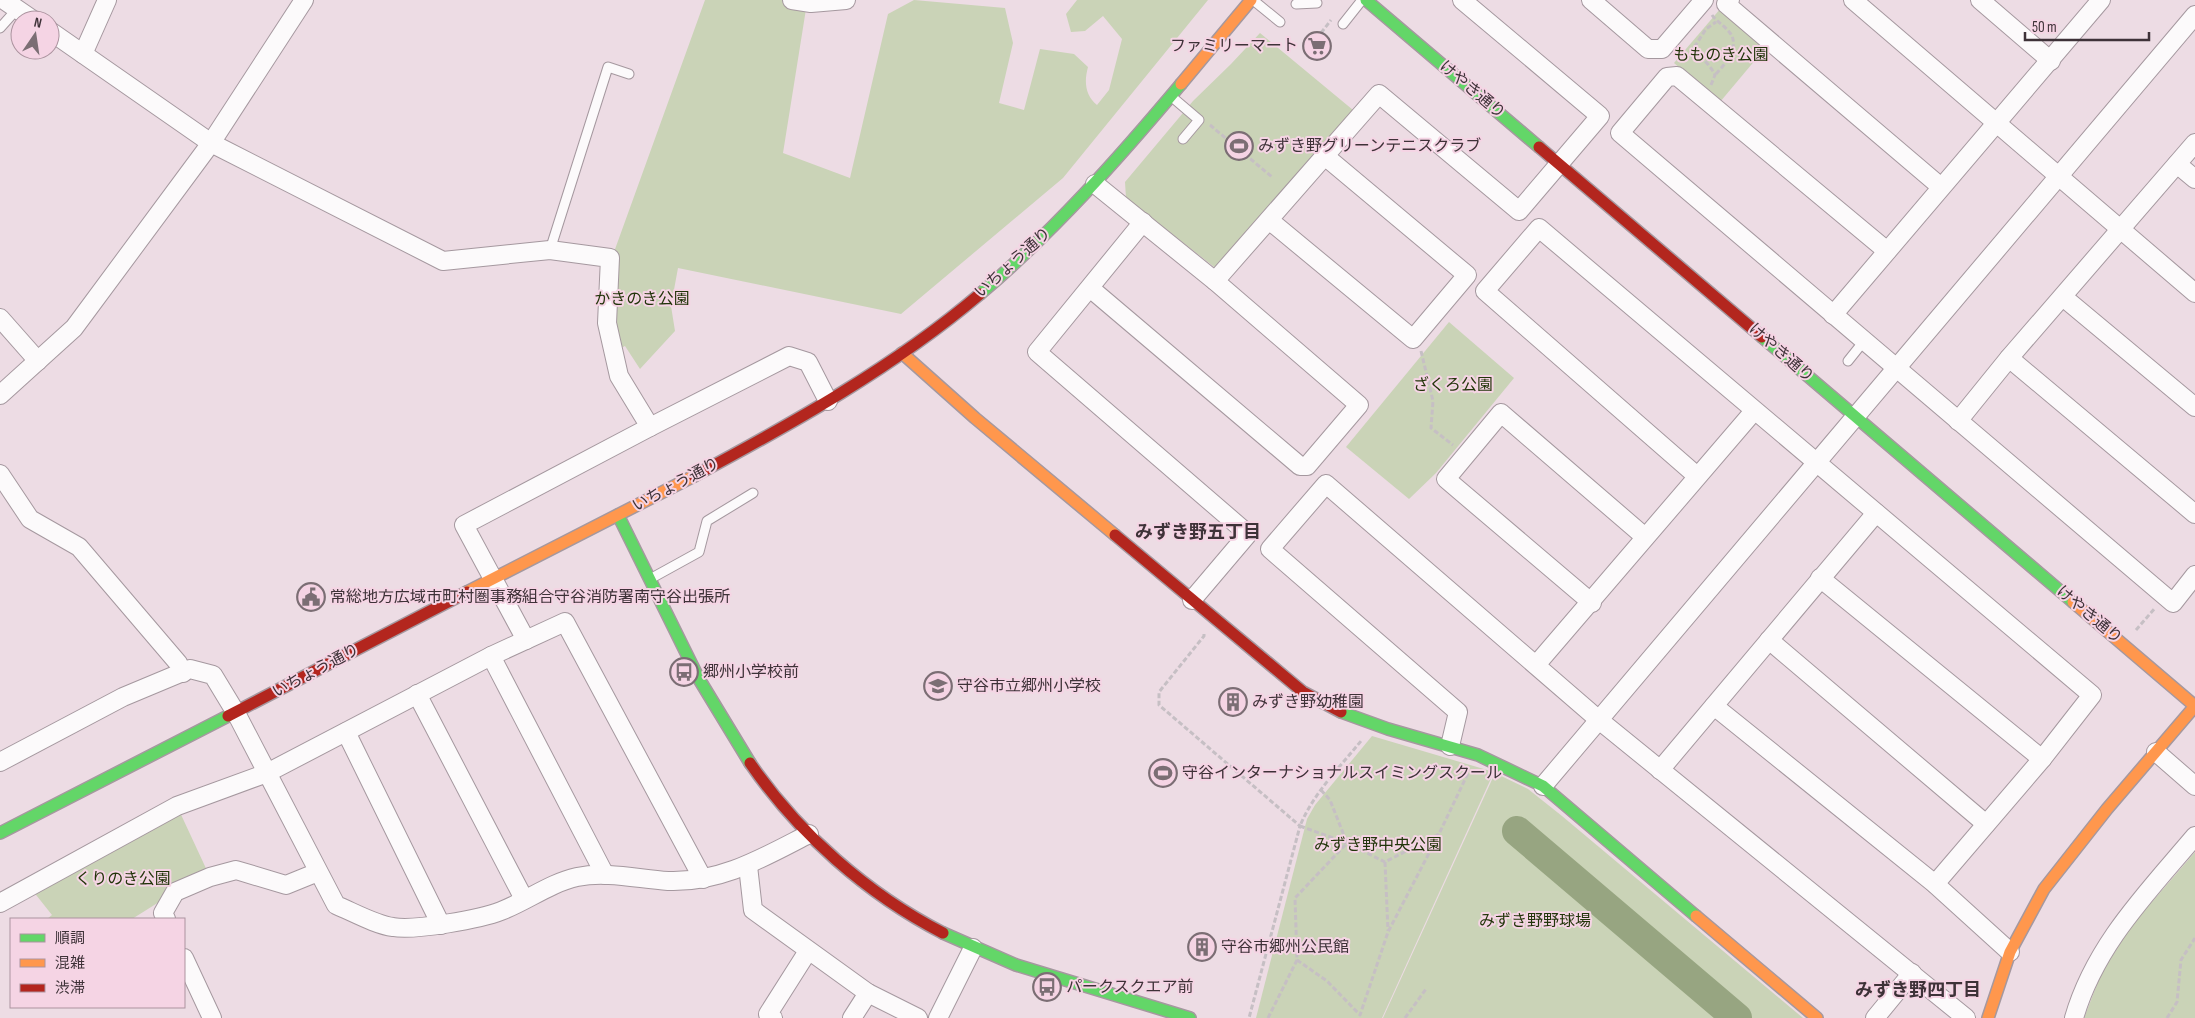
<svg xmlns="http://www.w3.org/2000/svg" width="2195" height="1018" font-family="'Sofia Sans Condensed','Noto Sans JP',sans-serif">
  <rect width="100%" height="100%" fill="#eddce4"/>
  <g fill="#cad3b7">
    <path d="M705,0H793L806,9L783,153L850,178L888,14L914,0L1005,8L1013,43L999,103L1024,110L1040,49L1074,54L1088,67C1084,82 1085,95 1097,105L1109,90L1122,39L1103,16L1085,31L1071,32L1066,14L1077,0H1208L1063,178L901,314L678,268L671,306L675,331L640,369L625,346L615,351L614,252Z"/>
    <polygon points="1721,8 1767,46 1720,102 1674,63"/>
    <polygon points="1260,33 1353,110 1218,270 1126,198 1125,182 1193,101 1231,64"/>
    <polygon points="1449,322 1514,378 1436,473 1409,499 1346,447"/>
    <polygon points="1372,736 1494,772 1382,1018 1256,1018 1307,819 1315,805"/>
    <polygon points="1495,773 1528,789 1562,816 1803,1018 1383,1018"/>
    <polygon points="177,806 210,877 175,892 132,919 47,919 52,915 29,886"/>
    <polygon points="2195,852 2195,1018 2084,1018 2101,974 2132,925"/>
  </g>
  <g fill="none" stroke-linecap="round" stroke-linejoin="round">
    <polyline stroke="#97a581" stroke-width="30" points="1517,831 1737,1018"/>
    <defs>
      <g id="lane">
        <polyline points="1253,0 1280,22"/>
        <polyline points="1296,4 1317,3"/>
        <polyline points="1343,24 1362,0"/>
        <polyline points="0,28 17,9"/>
        <polyline points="1172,97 1199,120 1183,139"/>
        <polyline points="550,250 608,67 629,74"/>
        <polyline points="1848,361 1864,341"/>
        <polyline points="650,579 699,552 707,521 753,493"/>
      </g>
      <g id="street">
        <polyline points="4,0 33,20"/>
        <polyline points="792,0 811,3 846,0"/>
        <polyline points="1591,0 1648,49 1662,49 1704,0"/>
        <polyline points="1730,0 1726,4 1941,187"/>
        <polyline points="1853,0 2195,293"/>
        <polyline points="1980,0 2051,61"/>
        <polyline points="50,31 211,143 443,261 550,250 610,258 607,323 619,376 650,427"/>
        <polyline points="83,54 107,0"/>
        <polyline points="2177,164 2195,179"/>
        <polyline points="1269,220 1413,339 1467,275 1326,157"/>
        <polyline points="1143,222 1037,352 1248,534 1192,600"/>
        <polyline points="1887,251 1677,76 1667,77 1620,133 2173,603 2195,575"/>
        <polyline points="1215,281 1379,94 1519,211 1600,116 1462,0"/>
        <polyline points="1090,288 1300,466 1307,466 1359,405 1215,281 1095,184"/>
        <polyline points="2063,297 2195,407"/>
        <polyline points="1833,315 2101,0"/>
        <polyline points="0,318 38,361"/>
        <polyline points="2009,358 2195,514"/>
        <polyline points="0,395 74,328 211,143 304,0"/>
        <polyline points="1958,421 2009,358 2195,143"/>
        <polyline points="0,474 30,519 79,547 178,663 183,673"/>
        <polyline points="1697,476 1485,291 1539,228 2092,695 2042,759 1935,884"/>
        <polyline points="1820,578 2042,759"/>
        <polyline points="1592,603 1446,479 1501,413 1645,537"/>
        <polyline points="526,640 464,525 650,427 789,356 808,362 828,401"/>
        <polyline points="1769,640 1986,824"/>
        <polyline points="491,656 605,875"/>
        <polyline points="1536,665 1754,411"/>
        <polyline points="417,694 524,899"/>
        <polyline points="1714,706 1935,884 2010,952"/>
        <polyline points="346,732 441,925"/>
        <polyline points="1450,746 1458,712 1270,549 1326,484 1599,720 1966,1018"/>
        <polyline points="2156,752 2195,786"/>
        <path d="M0,762L123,697L190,669L213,675L236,713L336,905C353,912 376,925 393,927C414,931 481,919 501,911C527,901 550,883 577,877C607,871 638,879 668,881C721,883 764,857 809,834"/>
        <polyline points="1660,770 1876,513"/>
        <polyline points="1543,786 2195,15"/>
        <polyline points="748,866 753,910 868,993 918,1018"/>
        <polyline points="0,903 177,806 267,773 491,656 565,622 703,879"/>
        <polyline points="166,919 163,913 175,892 210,877 236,870 286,885 318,872"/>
        <polyline points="184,958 212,1018"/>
        <polyline points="773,1018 768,1014 808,951"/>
        <polyline points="852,1018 868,993"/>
        <polyline points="938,1018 973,948"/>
        <polyline points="1875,1018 1912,973"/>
        <path d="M2074,1018C2095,945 2147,893 2195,836"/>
      </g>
      <g id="fast">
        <polyline points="1366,0 1539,147"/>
        <path d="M980,294C1054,231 1118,159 1181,84"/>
        <polyline points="1762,337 2073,602"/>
        <polyline points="618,515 699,679 750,763"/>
        <polyline points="1341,712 1388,729 1478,755 1543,786 1696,916"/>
        <polyline points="0,833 228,716"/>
        <polyline points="943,933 1016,965 1190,1018"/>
      </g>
      <g id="slow">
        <polyline points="1181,84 1251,0"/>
        <polyline points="902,353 975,418 1115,535"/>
        <polyline points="467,592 694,476"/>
        <polyline points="2073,602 2195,706"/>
        <polyline points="1696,916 1817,1018"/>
        <polyline points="1988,1018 2010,952 2044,889 2107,809 2195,706"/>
      </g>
      <g id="jam">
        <polyline points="1539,147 1762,337"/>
        <path d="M694,476C793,423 894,367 980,294"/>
        <polyline points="1115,535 1303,692 1341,712"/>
        <polyline points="228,716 467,592"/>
        <path d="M750,763C798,833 867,894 943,933"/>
      </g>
    </defs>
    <use href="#lane" stroke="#a5989f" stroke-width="11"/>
    <use href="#street" stroke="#a5989f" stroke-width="20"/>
    <use href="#fast" stroke="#a5989f" stroke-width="14"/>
    <use href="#slow" stroke="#a5989f" stroke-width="14"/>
    <use href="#jam" stroke="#a5989f" stroke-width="14"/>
    <g stroke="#c6bfc4" stroke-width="3" stroke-dasharray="5 2.5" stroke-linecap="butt">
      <path d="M1712,15C1717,22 1728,28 1732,36C1738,51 1724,65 1715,75"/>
      <polyline points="1321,33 1331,20"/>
      <path d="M1711,85L1715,75C1710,64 1700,58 1695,46L1706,29L1716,22"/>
      <polyline points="1210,125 1272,177"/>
      <polyline points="1421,351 1433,401 1431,428 1453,445"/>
      <polyline points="2136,630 2155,608"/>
      <polyline points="1204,634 1204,636 1159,692 1159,705 1300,826 1249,1018"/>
      <polyline points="1321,790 1330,800 1347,843 1385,862 1439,834 1469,771"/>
      <polyline points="1385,862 1388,931"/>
      <polyline points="1297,960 1327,981 1360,1015 1388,932 1439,834"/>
      <path d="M1268,1018L1297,960L1295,898L1347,843L1300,826C1313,794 1339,768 1361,741"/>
      <polyline points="1405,1018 1426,989"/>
      <polyline points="2167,1018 2177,1002 2181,960 2195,938"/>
    </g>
    <use href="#lane" stroke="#fcfafb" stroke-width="9"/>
    <use href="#street" stroke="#fcfafb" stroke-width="18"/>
    <use href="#fast" stroke="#63d668" stroke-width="11"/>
    <use href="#slow" stroke="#ff974d" stroke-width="11"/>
    <use href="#jam" stroke="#b3261e" stroke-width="11"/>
  </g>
  <defs>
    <symbol id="supermarket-ring" viewBox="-11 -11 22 22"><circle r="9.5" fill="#f5d4e4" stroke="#7b6e74" stroke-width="1.5"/><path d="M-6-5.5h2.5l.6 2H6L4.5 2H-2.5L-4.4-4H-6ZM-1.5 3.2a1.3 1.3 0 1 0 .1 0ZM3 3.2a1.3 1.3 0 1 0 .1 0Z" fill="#7b6e74"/></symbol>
    <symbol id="stadium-ring" viewBox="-11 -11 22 22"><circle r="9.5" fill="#f5d4e4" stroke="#7b6e74" stroke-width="1.5"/><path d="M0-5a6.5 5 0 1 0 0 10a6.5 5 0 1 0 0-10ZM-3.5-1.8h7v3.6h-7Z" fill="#7b6e74"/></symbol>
    <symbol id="civic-ring" viewBox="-11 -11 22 22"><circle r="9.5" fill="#f5d4e4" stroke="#7b6e74" stroke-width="1.5"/><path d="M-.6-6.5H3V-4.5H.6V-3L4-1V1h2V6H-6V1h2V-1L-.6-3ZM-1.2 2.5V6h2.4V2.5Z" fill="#7b6e74"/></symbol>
    <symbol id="bus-ring" viewBox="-11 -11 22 22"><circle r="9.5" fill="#f5d4e4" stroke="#7b6e74" stroke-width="1.5"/><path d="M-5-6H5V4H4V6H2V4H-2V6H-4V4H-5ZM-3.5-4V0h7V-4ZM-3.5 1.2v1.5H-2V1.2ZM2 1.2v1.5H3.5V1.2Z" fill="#7b6e74"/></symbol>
    <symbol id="school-ring" viewBox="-11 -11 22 22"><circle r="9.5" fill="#f5d4e4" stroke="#7b6e74" stroke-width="1.5"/><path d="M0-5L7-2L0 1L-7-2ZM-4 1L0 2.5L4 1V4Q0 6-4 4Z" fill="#7b6e74"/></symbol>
    <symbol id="building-ring" viewBox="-11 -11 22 22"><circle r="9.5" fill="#f5d4e4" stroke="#7b6e74" stroke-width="1.5"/><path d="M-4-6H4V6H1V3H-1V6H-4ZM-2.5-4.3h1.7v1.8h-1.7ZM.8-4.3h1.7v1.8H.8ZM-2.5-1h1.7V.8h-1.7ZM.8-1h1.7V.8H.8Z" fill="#7b6e74"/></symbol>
  </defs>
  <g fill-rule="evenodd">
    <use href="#supermarket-ring" x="1301" y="30" width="32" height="32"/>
    <use href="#stadium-ring" x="1223" y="130" width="32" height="32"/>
    <use href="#civic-ring" x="295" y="581" width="32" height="32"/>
    <use href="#bus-ring" x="668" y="656" width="32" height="32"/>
    <use href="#school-ring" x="922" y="670" width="32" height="32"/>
    <use href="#building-ring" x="1217" y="686" width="32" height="32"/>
    <use href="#stadium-ring" x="1147" y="757" width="32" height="32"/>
    <use href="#building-ring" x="1186" y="931" width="32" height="32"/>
    <use href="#bus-ring" x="1031" y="971" width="32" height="32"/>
  </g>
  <g text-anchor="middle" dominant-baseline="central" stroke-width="4" stroke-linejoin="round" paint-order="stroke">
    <g font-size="16" fill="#3e3238" stroke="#f5d4e4" text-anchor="start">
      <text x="1298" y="46" text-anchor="end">ファミリーマート</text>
      <text x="1258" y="146">みずき野グリーンテニスクラブ</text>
      <text x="330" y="597">常総地方広域市町村圏事務組合守谷消防署南守谷出張所</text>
      <text x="703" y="672">郷州小学校前</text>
      <text x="957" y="686">守谷市立郷州小学校</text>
      <text x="1252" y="702">みずき野幼稚園</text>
      <text x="1182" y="773">守谷インターナショナルスイミングスクール</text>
      <text x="1221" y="947">守谷市郷州公民館</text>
      <text x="1066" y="987">パークスクエア前</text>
    </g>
    <g font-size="16" fill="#22350a" stroke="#f5d4e4">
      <text x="1721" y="55">もものき公園</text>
      <text x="642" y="299">かきのき公園</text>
      <text x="1453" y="385">ざくろ公園</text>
      <text x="1378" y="845">みずき野中央公園</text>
      <text x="123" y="879">くりのき公園</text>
      <text x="1535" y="921">みずき野野球場</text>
    </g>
    <g font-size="16" fill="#3e3238" stroke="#f5d4e4">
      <text transform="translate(1472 90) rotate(40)">けやき通り</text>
      <text transform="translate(1013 263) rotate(-42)">いちょう通り</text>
      <text transform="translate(1781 353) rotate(41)">けやき通り</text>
      <text transform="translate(676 485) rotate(-28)">いちょう通り</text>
      <text transform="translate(2089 615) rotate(40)">けやき通り</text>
      <text transform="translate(316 671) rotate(-28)">いちょう通り</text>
    </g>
    <g font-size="18" font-weight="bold" fill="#3e3238" stroke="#f5d4e4">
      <text x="1198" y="532">みずき野五丁目</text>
      <text x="1918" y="990">みずき野四丁目</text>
    </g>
  </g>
  <rect x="10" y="918" width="175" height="90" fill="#f5d4e4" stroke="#ac939f"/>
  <rect x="20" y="934" width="25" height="8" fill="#63d668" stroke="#ac939f"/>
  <text x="55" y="943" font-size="15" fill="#3e3238">順調</text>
  <rect x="20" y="959" width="25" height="8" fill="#ff974d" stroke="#ac939f"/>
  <text x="55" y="968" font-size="15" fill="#3e3238">混雑</text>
  <rect x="20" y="984" width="25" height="8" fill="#b3261e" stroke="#ac939f"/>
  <text x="55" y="993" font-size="15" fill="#3e3238">渋滞</text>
  <g transform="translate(35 35) rotate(13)"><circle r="24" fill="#f5d4e4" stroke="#ac939f"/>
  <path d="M0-4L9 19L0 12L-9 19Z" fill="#7b6e74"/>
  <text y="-8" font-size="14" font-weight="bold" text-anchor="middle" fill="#3e3238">N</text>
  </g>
  <path d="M2025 32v8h124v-8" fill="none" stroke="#3e3238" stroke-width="2.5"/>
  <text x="2032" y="32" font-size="15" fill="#3e3238" stroke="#f5d4e4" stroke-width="4" paint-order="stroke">50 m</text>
</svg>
